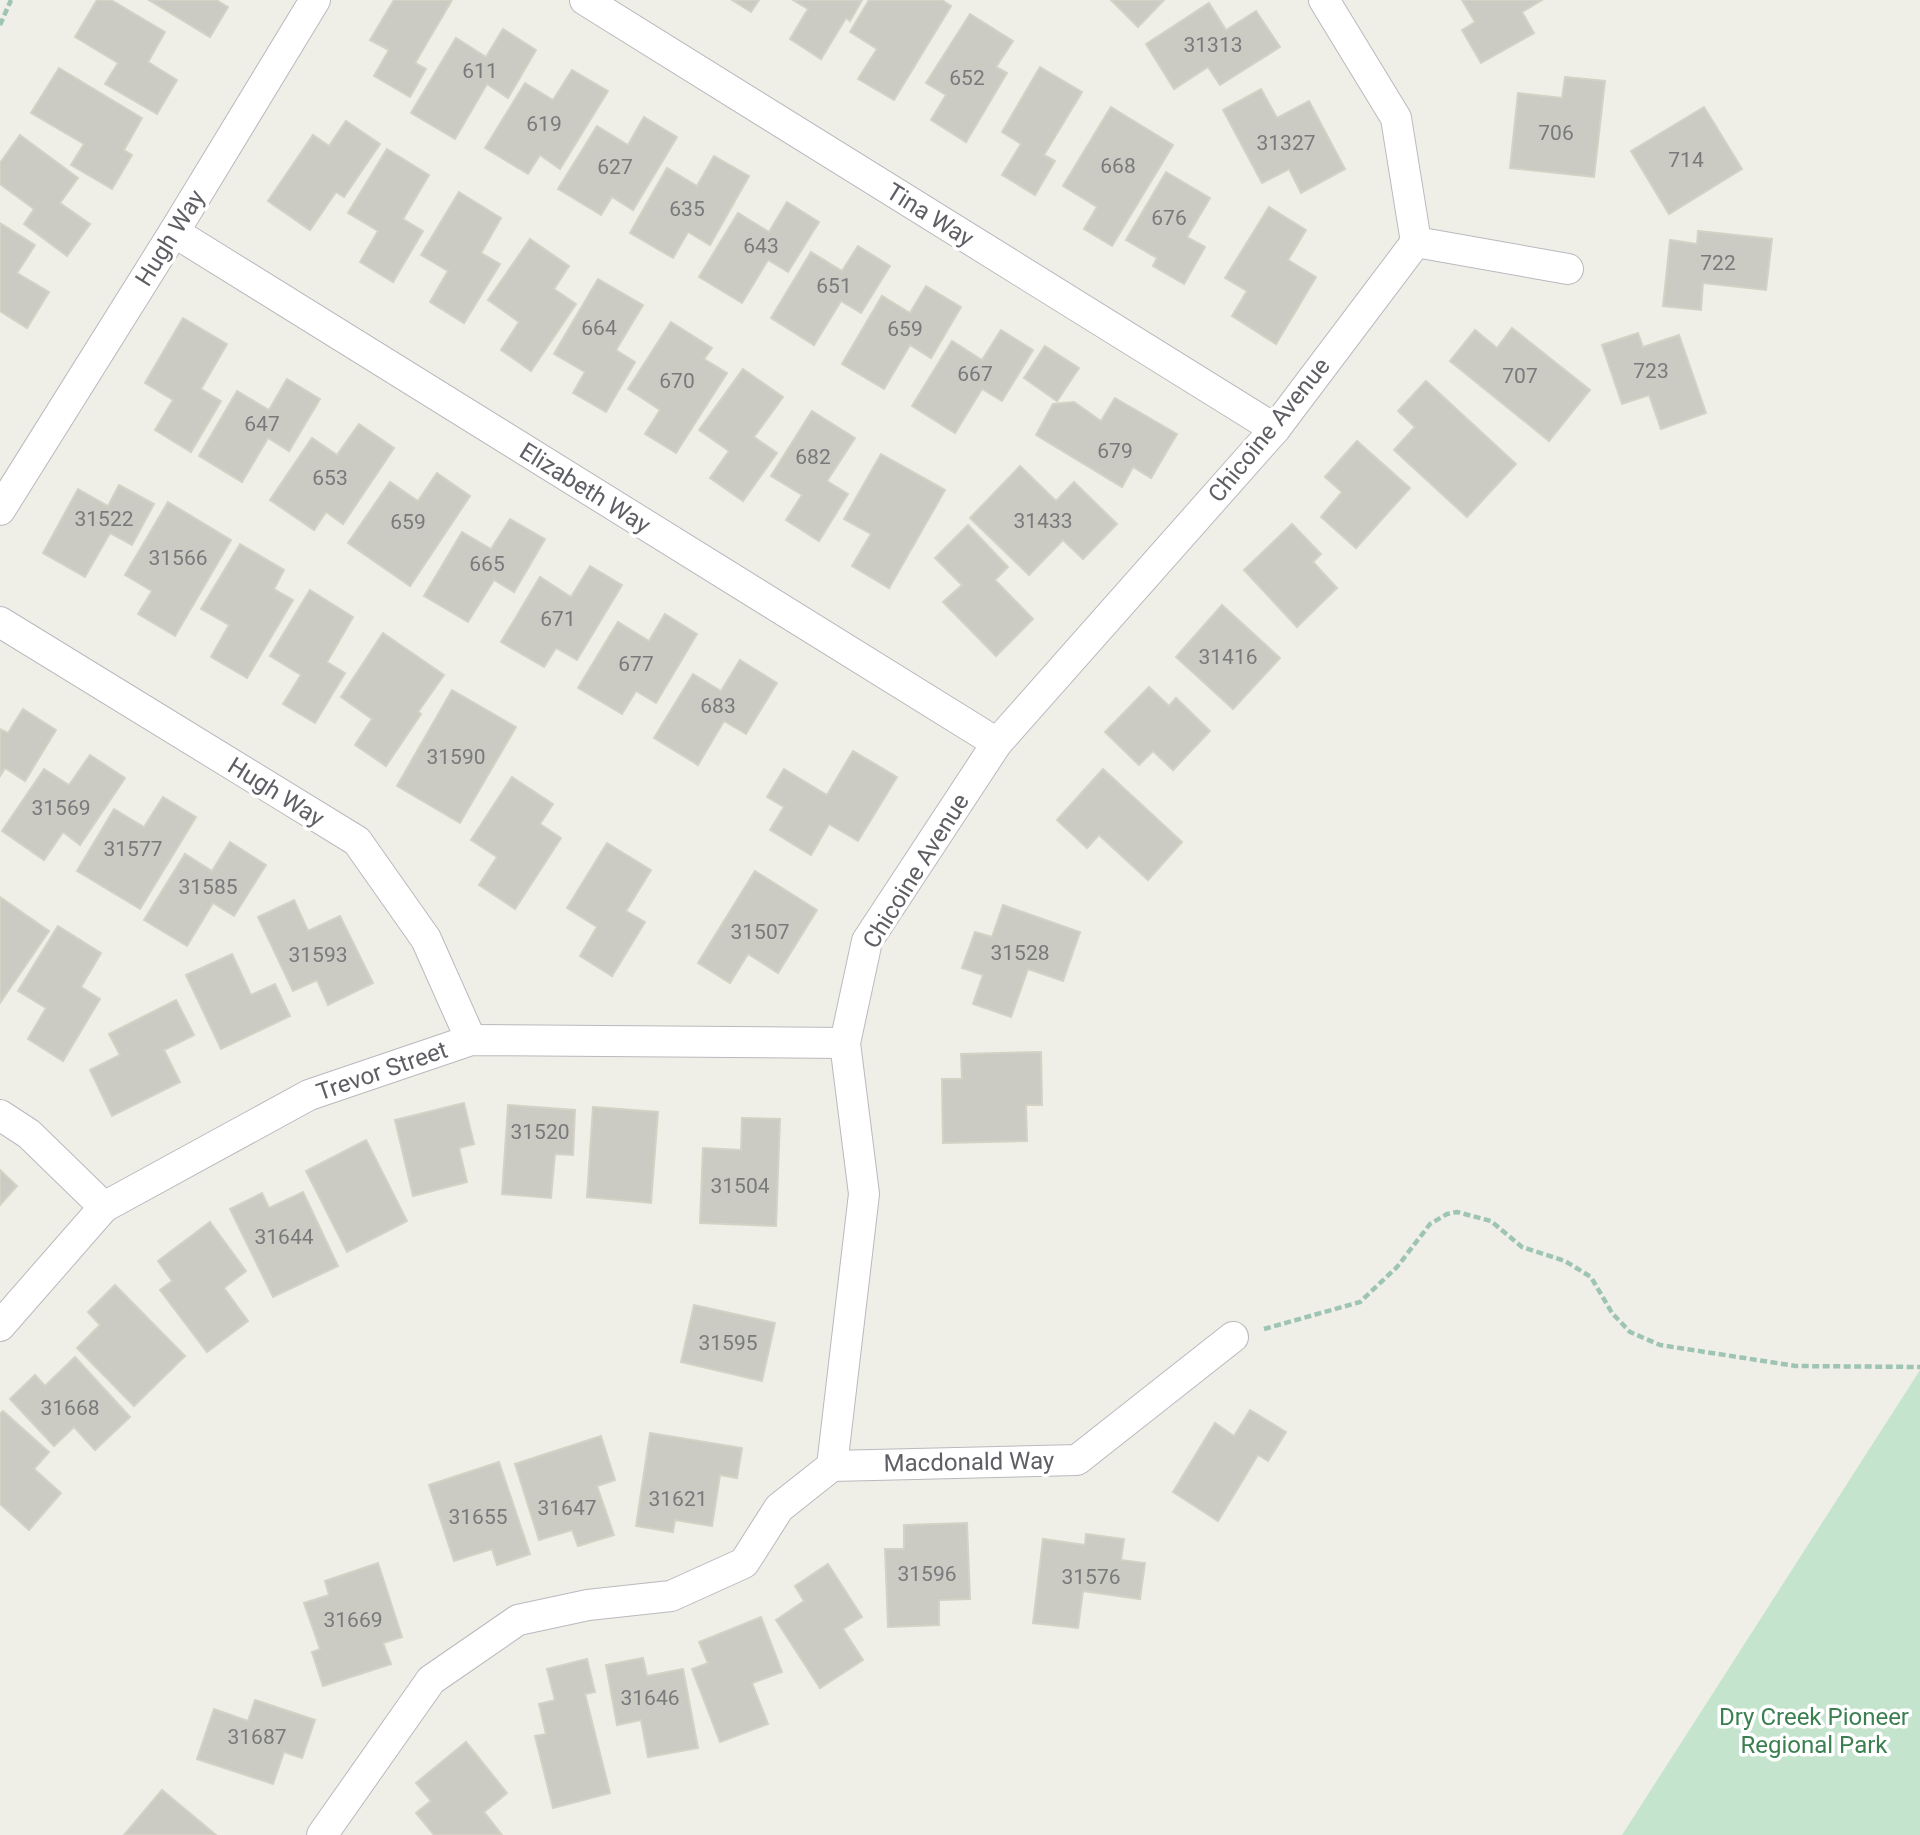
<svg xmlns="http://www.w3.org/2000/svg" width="1920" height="1835" font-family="Roboto,sans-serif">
  <rect width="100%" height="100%" fill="#efefe7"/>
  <polygon fill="#c5e4cd" points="1920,1370 1920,1835 1622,1835"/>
  <g fill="#cbcac3" stroke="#d3d2c5" stroke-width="2">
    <polygon points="97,0 111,0 165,32 148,62 177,80 157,114 105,84 118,63 75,37"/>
    <polygon points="149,0 216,0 228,7 210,37"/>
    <polygon points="394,0 452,0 415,63 426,69 410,97 374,76 389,50 370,40"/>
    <polygon points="732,0 759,0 751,12"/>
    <polygon points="793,0 862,0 850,21 846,18 821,59 790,39 808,9"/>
    <polygon points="869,0 942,0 951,6 894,100 858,79 877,49 850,32"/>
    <polygon points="1111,0 1164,0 1138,27"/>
    <polygon points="1462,0 1542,0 1522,12 1534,33 1481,63 1462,30 1475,22"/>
    <polygon points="1209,3 1226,30 1256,11 1280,47 1220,85 1208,67 1174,89 1146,44"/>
    <polygon points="970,14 1013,41 996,67 1007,73 966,142 931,120 946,95 926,83"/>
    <polygon points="503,29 536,50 508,98 487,84 455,139 411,113 456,38 486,57"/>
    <polygon points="1040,67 1082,92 1044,155 1055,161 1035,195 1002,175 1021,144 1002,132"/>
    <polygon points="59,68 142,118 124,150 132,155 112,189 71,165 84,144 31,113"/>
    <polygon points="572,70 608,91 560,169 540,155 528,174 485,148 525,83 553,100"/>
    <polygon points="1565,77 1605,81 1594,177 1510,168 1518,93 1562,98"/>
    <polygon points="1261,89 1277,118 1309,101 1345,169 1301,193 1289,169 1262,183 1223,110"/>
    <polygon points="1111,107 1173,145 1112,246 1084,229 1097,207 1063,186"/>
    <polygon points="1704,107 1742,169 1669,214 1631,151"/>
    <polygon points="644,117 677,137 633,210 612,197 601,215 558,189 597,126 628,145"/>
    <polygon points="346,121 380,144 344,197 336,192 310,230 268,201 313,135 329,146"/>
    <polygon points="20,135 78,178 60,203 90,224 67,256 24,224 34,209 0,184 0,163"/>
    <polygon points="387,149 429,175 403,219 423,231 393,282 360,262 378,231 348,213"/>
    <polygon points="714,156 749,176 710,245 688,232 673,258 630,233 667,168 697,186"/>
    <polygon points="1166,172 1210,198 1187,237 1205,247 1184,284 1153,266 1157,258 1126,240"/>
    <polygon points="459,192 501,218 481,253 500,264 464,323 430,302 448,271 421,255"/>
    <polygon points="787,202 819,222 788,272 768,260 742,303 699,277 738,213 769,232"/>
    <polygon points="1269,207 1306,230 1288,260 1316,277 1276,344 1232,316 1247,291 1225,278"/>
    <polygon points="0,223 35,245 17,273 49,292 27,328 0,311"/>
    <polygon points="1698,231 1772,239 1766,290 1703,283 1701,310 1663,306 1670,240 1697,244"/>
    <polygon points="530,239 569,266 554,289 576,304 531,371 501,350 519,322 488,300"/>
    <polygon points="858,246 890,266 861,313 841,301 814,345 771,318 811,252 842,271"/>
    <polygon points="598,279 643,305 616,350 635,362 606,412 573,393 585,372 554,354"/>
    <polygon points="926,286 961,307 931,358 910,345 884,389 842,364 882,296 910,313"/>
    <polygon points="183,318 227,344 201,389 221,401 191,452 155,430 173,400 145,383"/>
    <polygon points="671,322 712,348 704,359 727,373 676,453 645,434 660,410 628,389"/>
    <polygon points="1512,328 1590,390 1549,441 1450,361 1475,330 1497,348"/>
    <polygon points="1001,330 1033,350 1002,401 982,389 955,433 912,406 952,341 982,360"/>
    <polygon points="1638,333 1643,347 1679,335 1706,413 1661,429 1649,395 1622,404 1602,345"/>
    <polygon points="1045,346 1079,368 1057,401 1024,378"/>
    <polygon points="743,369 783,397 754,437 777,453 743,501 710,478 729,451 699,430"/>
    <polygon points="287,379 320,399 289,451 268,438 242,482 199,456 237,391 269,410"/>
    <polygon points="1426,381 1516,464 1467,517 1394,450 1415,427 1398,411"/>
    <polygon points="1115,398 1177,434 1151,478 1133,467 1122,487 1036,435 1053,404 1074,402 1101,421"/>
    <polygon points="812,411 855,438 827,481 848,494 819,541 786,520 802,495 771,476"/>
    <polygon points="359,424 394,448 343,524 326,512 314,530 270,500 312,438 337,455"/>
    <polygon points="1357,441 1410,488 1356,548 1321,517 1342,492 1325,477"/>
    <polygon points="881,454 945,490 889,588 852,566 871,534 844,519"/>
    <polygon points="1020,466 1056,501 1074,482 1117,524 1083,559 1063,540 1029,575 970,518"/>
    <polygon points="437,473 470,496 410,586 348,543 390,482 418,501"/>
    <polygon points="119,485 154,504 132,545 110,533 85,577 43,553 78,489 108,506"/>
    <polygon points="168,502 231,540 175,636 138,614 152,591 125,575"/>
    <polygon points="510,519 545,539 514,592 494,580 468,622 424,596 462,532 491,549"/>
    <polygon points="1292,524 1321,554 1313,562 1337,588 1297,627 1244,570"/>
    <polygon points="968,525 1008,567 995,580 1033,619 996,656 943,602 962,585 935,558"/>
    <polygon points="240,544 284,570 274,589 293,600 247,678 211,657 229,625 201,609"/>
    <polygon points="590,566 622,585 577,660 556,648 544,667 501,642 540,577 571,597"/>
    <polygon points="310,590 353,617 327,662 345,673 315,723 283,704 301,675 270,656"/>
    <polygon points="1222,605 1280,658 1233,709 1176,657"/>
    <polygon points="665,614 697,634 656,703 636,691 622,714 578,688 618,622 649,641"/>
    <polygon points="383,633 444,675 418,712 421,714 386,766 355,745 372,719 341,697"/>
    <polygon points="740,660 777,683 746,734 724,721 698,765 654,738 693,674 721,691"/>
    <polygon points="1149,687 1169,706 1176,698 1210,731 1173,770 1153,751 1139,765 1105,732"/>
    <polygon points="452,690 516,727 460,823 397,786"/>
    <polygon points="23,709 56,730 25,781 5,768 0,776 0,729 8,733"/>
    <polygon points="853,751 897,777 858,841 829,824 811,855 770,830 784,807 767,797 784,769 827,795"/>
    <polygon points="90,755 125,778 80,845 63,832 44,860 2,831 44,769 69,785"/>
    <polygon points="1103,769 1182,842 1148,880 1099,835 1087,848 1057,820"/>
    <polygon points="512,777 553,804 540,824 561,838 515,909 479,885 497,857 471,840"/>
    <polygon points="163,797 196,817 140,909 77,871 114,809 144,827"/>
    <polygon points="230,842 266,865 234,916 213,903 187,946 144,920 185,854 212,871"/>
    <polygon points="607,843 651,870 626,911 645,922 612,976 580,956 597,927 567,908"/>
    <polygon points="755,871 817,910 778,973 748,954 730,983 698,963"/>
    <polygon points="0,897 49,931 0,1003"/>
    <polygon points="294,900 308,931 340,916 373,983 328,1005 317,980 293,991 258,917"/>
    <polygon points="1003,905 1080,932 1063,981 1028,969 1011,1017 973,1004 983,975 962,968 975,932 992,937"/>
    <polygon points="58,926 101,953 81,987 100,999 63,1061 28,1039 46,1008 18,991"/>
    <polygon points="232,954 251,995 275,984 290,1016 221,1049 186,975"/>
    <polygon points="176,1000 194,1035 164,1050 180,1082 112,1116 90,1070 120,1055 109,1034"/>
    <polygon points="1041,1052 1042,1105 1026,1105 1027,1141 943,1143 942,1079 962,1079 961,1054"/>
    <polygon points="464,1103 474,1144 459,1148 467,1182 413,1196 395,1120"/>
    <polygon points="508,1105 575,1110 573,1155 555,1154 551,1198 502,1194"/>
    <polygon points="593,1107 658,1112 651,1203 587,1197"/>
    <polygon points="742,1118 780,1119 776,1226 700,1223 703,1148 741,1150"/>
    <polygon points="366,1140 407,1221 347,1252 306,1171"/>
    <polygon points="0,1170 17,1186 0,1205"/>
    <polygon points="303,1192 338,1266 273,1297 230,1209 262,1193 269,1208"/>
    <polygon points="210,1222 246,1271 224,1288 248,1321 207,1352 160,1290 172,1281 158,1261"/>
    <polygon points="115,1285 185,1356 134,1406 77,1348 100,1325 88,1312"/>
    <polygon points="694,1305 775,1323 762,1381 681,1362"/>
    <polygon points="75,1357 130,1417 95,1450 74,1427 54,1446 10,1399 35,1375 45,1386"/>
    <polygon points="1250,1410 1286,1432 1268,1461 1258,1455 1218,1521 1173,1492 1215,1423 1234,1436"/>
    <polygon points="3,1411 49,1452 34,1469 61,1493 29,1530 0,1504 0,1414"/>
    <polygon points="650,1433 742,1448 737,1478 720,1475 712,1526 675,1520 673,1532 636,1526"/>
    <polygon points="601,1436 615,1480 597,1486 614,1535 578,1546 572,1530 539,1540 515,1464"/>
    <polygon points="499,1462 530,1554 497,1565 492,1549 454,1561 429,1485"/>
    <polygon points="967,1523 970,1599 939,1600 939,1625 888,1627 885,1549 904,1549 904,1525"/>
    <polygon points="1086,1534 1124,1539 1121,1560 1145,1563 1140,1599 1083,1591 1078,1628 1033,1623 1043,1539 1085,1545"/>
    <polygon points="378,1563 402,1637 383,1643 391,1664 323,1686 312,1652 320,1649 304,1603 329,1595 325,1581"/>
    <polygon points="828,1564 862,1617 843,1629 863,1660 820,1688 776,1620 804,1601 795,1586"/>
    <polygon points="761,1617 782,1672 752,1683 768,1724 720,1742 692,1669 708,1663 699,1642"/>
    <polygon points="643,1658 647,1676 683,1669 698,1748 648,1757 641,1720 617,1725 606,1665"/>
    <polygon points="587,1659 595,1692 585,1694 610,1793 553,1808 535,1736 546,1734 539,1704 555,1700 547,1669"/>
    <polygon points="255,1700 315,1720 302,1758 284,1752 273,1784 197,1759 214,1709 248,1721"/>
    <polygon points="466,1742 507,1793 484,1812 502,1835 434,1835 416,1813 431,1801 416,1783"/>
    <polygon points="162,1790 216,1835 124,1835"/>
  </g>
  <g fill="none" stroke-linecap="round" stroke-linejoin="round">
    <defs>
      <g id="minor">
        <polyline points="585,0 1275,429"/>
        <polyline points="174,232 997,743"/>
        <polyline points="1416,242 1568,269"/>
        <polyline points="0,510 174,232 315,0"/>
        <polyline points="0,622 357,841 426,939 471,1040"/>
        <polyline points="0,1115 29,1134 104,1207"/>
        <polyline points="0,1326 104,1207 309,1095 471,1040 845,1043"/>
        <polyline points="832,1466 1077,1460 1233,1337"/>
        <polyline points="322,1835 431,1680 518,1620 588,1605 671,1596 744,1563 779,1508 832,1466 864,1194 845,1043 867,941 997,743 1275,429 1416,242 1396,118 1324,0"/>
      </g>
    </defs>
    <use href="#minor" stroke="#b9b9bf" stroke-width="32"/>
    <g stroke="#9ec4b3" stroke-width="4.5" stroke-dasharray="7 3.5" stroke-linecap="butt">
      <polyline points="0,25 11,0"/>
      <polyline points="1264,1329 1360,1302 1397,1267 1430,1224 1447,1214 1457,1212 1491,1221 1522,1247 1565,1261 1591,1277 1612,1313 1630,1332 1660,1345 1796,1366 1920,1367"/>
    </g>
    <use href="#minor" stroke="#fff" stroke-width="30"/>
  </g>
  <g text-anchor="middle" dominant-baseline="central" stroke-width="7" stroke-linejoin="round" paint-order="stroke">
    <g font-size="21" fill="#797a7c">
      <text x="1213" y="45">31313</text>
      <text x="480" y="71">611</text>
      <text x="967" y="78">652</text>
      <text x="544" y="124">619</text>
      <text x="1556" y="133">706</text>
      <text x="1286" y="143">31327</text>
      <text x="1686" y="160">714</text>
      <text x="1118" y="166">668</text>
      <text x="615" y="167">627</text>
      <text x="687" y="209">635</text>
      <text x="1169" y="218">676</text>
      <text x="761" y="246">643</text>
      <text x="1718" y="263">722</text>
      <text x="834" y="286">651</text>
      <text x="599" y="328">664</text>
      <text x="905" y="329">659</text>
      <text x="1651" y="371">723</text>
      <text x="975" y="374">667</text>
      <text x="1520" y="376">707</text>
      <text x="677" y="381">670</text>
      <text x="262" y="424">647</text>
      <text x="1115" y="451">679</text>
      <text x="813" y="457">682</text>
      <text x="330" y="478">653</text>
      <text x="104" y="519">31522</text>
      <text x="1043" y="521">31433</text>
      <text x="408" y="522">659</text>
      <text x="178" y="558">31566</text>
      <text x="487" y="564">665</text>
      <text x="558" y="619">671</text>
      <text x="1228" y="657">31416</text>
      <text x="636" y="664">677</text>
      <text x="718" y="706">683</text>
      <text x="456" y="757">31590</text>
      <text x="61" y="808">31569</text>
      <text x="133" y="849">31577</text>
      <text x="208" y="887">31585</text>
      <text x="760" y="932">31507</text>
      <text x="1020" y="953">31528</text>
      <text x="318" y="955">31593</text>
      <text x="540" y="1132">31520</text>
      <text x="740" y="1186">31504</text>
      <text x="284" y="1237">31644</text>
      <text x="728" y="1343">31595</text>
      <text x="70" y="1408">31668</text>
      <text x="678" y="1499">31621</text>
      <text x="567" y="1508">31647</text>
      <text x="478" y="1517">31655</text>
      <text x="927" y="1574">31596</text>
      <text x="1091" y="1577">31576</text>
      <text x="353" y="1620">31669</text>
      <text x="650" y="1698">31646</text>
      <text x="257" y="1737">31687</text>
    </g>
    <g font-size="24" fill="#5e5f65" stroke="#fff">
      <text transform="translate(930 215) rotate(32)">Tina Way</text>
      <text transform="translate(170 238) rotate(-58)">Hugh Way</text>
      <text transform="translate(1269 430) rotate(-51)">Chicoine Avenue</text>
      <text transform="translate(585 488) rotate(32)">Elizabeth Way</text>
      <text transform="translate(276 792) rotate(32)">Hugh Way</text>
      <text transform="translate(916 871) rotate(-58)">Chicoine Avenue</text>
      <text transform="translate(382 1071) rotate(-19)">Trevor Street</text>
      <text transform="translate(969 1462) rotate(-1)">Macdonald Way</text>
    </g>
    <g font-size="24" fill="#3b7f50" stroke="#fff">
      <text x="1814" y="1717">Dry Creek Pioneer<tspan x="1814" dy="28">Regional Park</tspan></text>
    </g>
  </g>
</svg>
